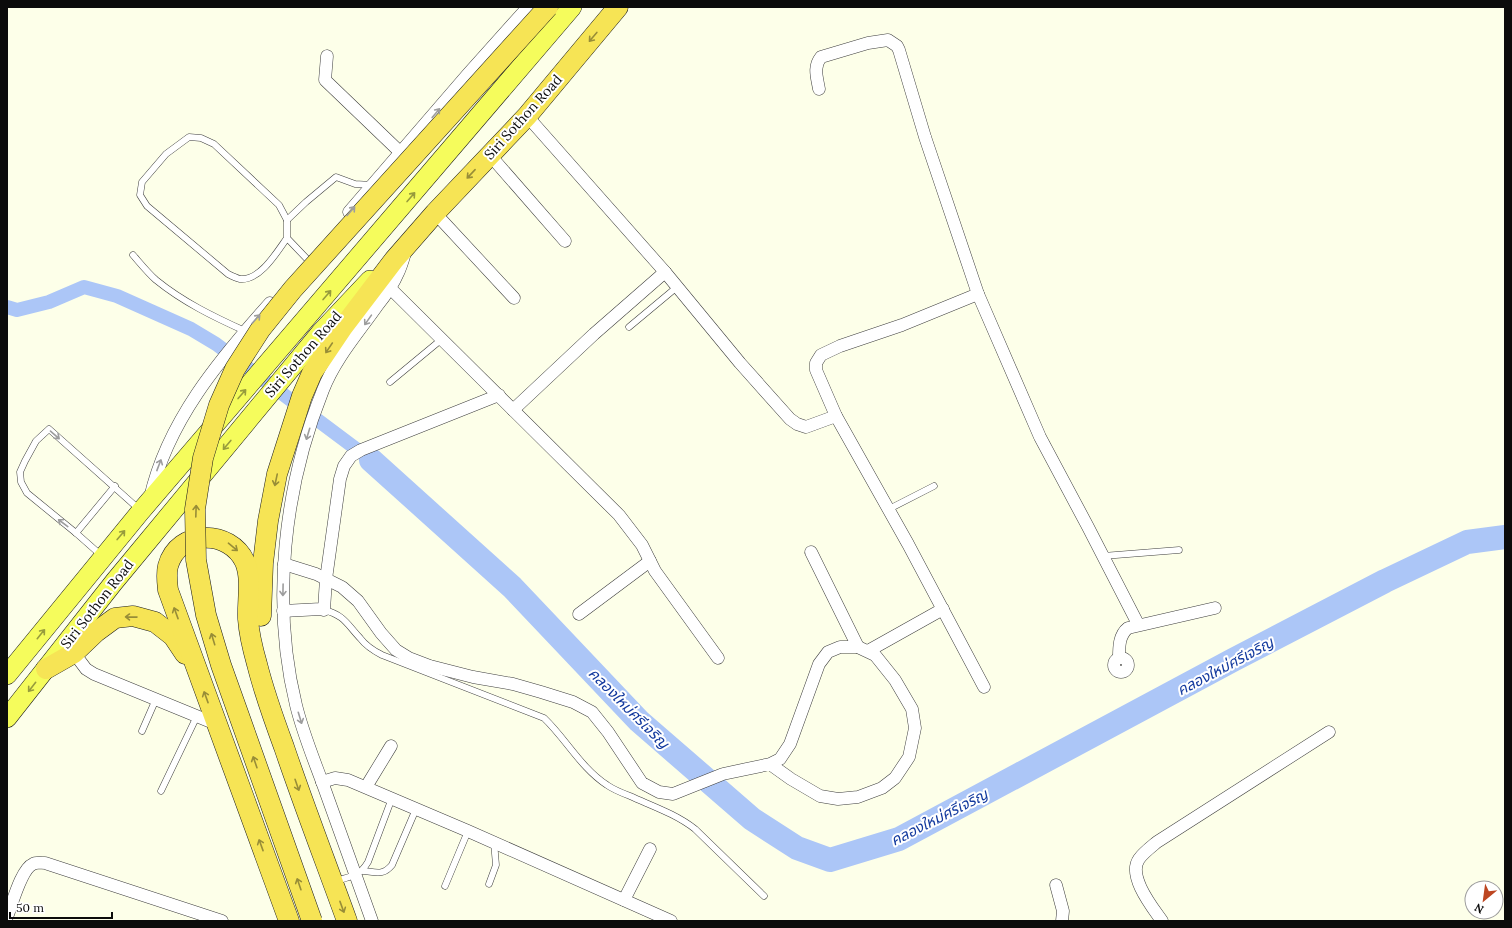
<svg xmlns="http://www.w3.org/2000/svg" width="1512" height="928" font-family="Lora,'Noto Sans Thai',serif">
  <rect width="100%" height="100%" fill="#fdffe9"/>
  <g fill="none" stroke-linecap="round" stroke-linejoin="round">
    <polyline stroke="#acc6f7" stroke-width="14" points="7,307 17,310 49,302 84,287 117,296 191,329 216,344 371,460"/>
    <polyline stroke="#acc6f7" stroke-width="24" points="371,460 512,587 639,721 752,819 797,848 830,860 899,839 1233,660 1385,581 1467,542 1505,537"/>
    <defs>
      <g id="service">
        <polyline points="287,220 306,202 336,177 355,184 372,185"/>
        <path d="M287,238C277,252 260,281 240,279C236,278 232,276 228,274L147,206L140,195L142,182L166,154L189,137L201,138L214,144L279,205L287,220V238L308,260"/>
        <path d="M133,255C140,263 148,273 156,280C183,302 214,317 245,331"/>
        <polyline points="629,327 677,287"/>
        <polyline points="390,382 442,339"/>
        <polyline points="889,509 934,486"/>
        <polyline points="76,533 115,486"/>
        <polyline points="102,556 76,533 27,493 21,482 20,472 25,461 36,441 49,429 140,510"/>
        <polyline points="1103,556 1179,550"/>
        <path d="M324,610C344,615 347,624 360,638C366,646 374,651 382,655L544,718C566,739 581,768 607,785C614,790 622,793 630,796C652,806 676,814 695,829L764,896"/>
        <polyline points="142,731 156,699"/>
        <polyline points="161,791 197,716"/>
        <path d="M363,871C376,872 383,876 392,865L416,809"/>
        <path d="M336,881C351,876 359,877 368,862L392,798"/>
        <polyline points="489,884 496,865 494,842"/>
        <polyline points="445,886 468,831"/>
      </g>
      <g id="minor">
        <polyline points="327,56 325,80 401,153"/>
        <path d="M819,89C817,77 813,67 821,57L868,43L888,40L897,46L899,50L925,137L978,294L1040,437L1088,527L1138,624"/>
        <polyline points="527,116 665,272 740,363 790,419 797,424 806,427 836,416"/>
        <polyline points="489,154 565,241"/>
        <polyline points="349,212 468,74 528,7"/>
        <polyline points="435,213 514,298"/>
        <polyline points="390,288 619,515 642,545 655,571 718,658"/>
        <polyline points="978,294 902,325 840,346 821,355 816,363 816,370 836,416 908,544 984,687"/>
        <polyline points="513,410 594,334 665,272"/>
        <path d="M150,498C167,422 219,360 270,303"/>
        <polyline points="811,552 858,647"/>
        <polyline points="284,564 316,574 342,587 358,601 381,633 396,650 409,658 430,666 473,677 513,684 541,692 573,702 592,712 608,732 642,783 659,792 673,794 723,774 770,764 780,759 790,744 819,664 828,652 840,647 858,647 875,655 895,680 912,709 915,728 909,757 895,778 882,788 858,797 838,799 820,796 791,779 770,764"/>
        <polyline points="283,611 321,609 324,610 326,579 340,479 344,466 351,456 361,450 499,395"/>
        <polyline points="579,614 650,561"/>
        <polyline points="868,651 943,609"/>
        <polyline points="74,653 86,669 94,674 216,724"/>
        <path d="M1119,658C1119,647 1119,635 1128,628L1215,608"/>
        <circle cx="1121" cy="665" r="7"/>
        <polyline points="322,782 335,778 348,780 468,831 671,921"/>
        <polyline points="366,787 391,746"/>
        <polyline points="1056,885 1063,911 1062,921"/>
        <polyline points="624,900 650,849"/>
        <path d="M7,917C12,905 21,869 33,864C36,862 41,863 45,863L222,921"/>
        <path d="M372,921C356,877 341,834 325,790C315,762 303,734 296,705C271,603 284,487 323,390C335,359 358,333 377,306C385,296 393,285 398,273C401,267 403,260 405,253"/>
        <path d="M1162,921C1153,908 1127,876 1139,859C1143,853 1151,847 1157,842L1329,732"/>
      </g>
      <g id="primary">
        <polyline points="7,675 141,511 572,7"/>
        <polyline points="7,718 114,582 321,332 370,280"/>
      </g>
      <g id="trunk">
        <polyline points="261,616 263,563 268,521 277,474 302,396 312,373 343,327 394,260 435,213 527,116 618,7"/>
        <polyline points="46,669 74,653 96,632 115,618 133,616 155,622 173,636 185,654"/>
        <path d="M289,921L168,590C167,581 166,574 168,566C178,529 230,529 245,562C252,579 247,601 248,619C249,634 253,650 257,664C264,692 274,720 284,747C304,806 326,863 347,921"/>
      </g>
    </defs>
    <use href="#service" stroke="#3e3e3e" stroke-width="7"/>
    <use href="#minor" stroke="#3e3e3e" stroke-width="13"/>
    <use href="#primary" stroke="#1c1c1c" stroke-width="20"/>
    <use href="#trunk" stroke="#1c1c1c" stroke-width="21"/>
    <use href="#service" stroke="#fff" stroke-width="6"/>
    <use href="#minor" stroke="#fff" stroke-width="12"/>
    <use href="#primary" stroke="#f5fc5c" stroke-width="19"/>
    <use href="#trunk" stroke="#f6e455" stroke-width="20"/>
    <defs>
      <polyline id="trunk-bridge" points="312,921 221,665 206,615 196,560 195,509 203,458 219,405 235,369 260,330 293,289 548,7"/>
    </defs>
    <use href="#trunk-bridge" stroke="#1c1c1c" stroke-width="21" stroke-linecap="butt"/>
    <use href="#trunk-bridge" stroke="#f6e455" stroke-width="20"/>
  </g>
  <defs><path id="oneway-shaft" d="M-6 0H5M1.5-3L5.5 0L1.5 3" fill="none" stroke-width="1.6" stroke-linecap="round" stroke-linejoin="round"/></defs>
  <g stroke="#988d37">
    <use href="#oneway-shaft" transform="translate(593 37) rotate(130)"/>
    <use href="#oneway-shaft" transform="translate(471 174) rotate(133)"/>
    <use href="#oneway-shaft" transform="translate(329 348) rotate(124)"/>
    <use href="#oneway-shaft" transform="translate(276 480) rotate(102)"/>
    <use href="#oneway-shaft" transform="translate(196 511) rotate(-88)"/>
    <use href="#oneway-shaft" transform="translate(233 547) rotate(40)"/>
    <use href="#oneway-shaft" transform="translate(176 613) rotate(-110)"/>
    <use href="#oneway-shaft" transform="translate(131 617) rotate(-179)"/>
    <use href="#oneway-shaft" transform="translate(213 639) rotate(-107)"/>
    <use href="#oneway-shaft" transform="translate(206 697) rotate(-110)"/>
    <use href="#oneway-shaft" transform="translate(255 762) rotate(-109)"/>
    <use href="#oneway-shaft" transform="translate(297 785) rotate(71)"/>
    <use href="#oneway-shaft" transform="translate(261 845) rotate(-110)"/>
    <use href="#oneway-shaft" transform="translate(299 884) rotate(-109)"/>
    <use href="#oneway-shaft" transform="translate(342 907) rotate(70)"/>
  </g>
  <g stroke="#9d9d9d">
    <use href="#oneway-shaft" transform="translate(436 113) rotate(-50)"/>
    <use href="#oneway-shaft" transform="translate(351 211) rotate(-49)"/>
    <use href="#oneway-shaft" transform="translate(256 319) rotate(-48)"/>
    <use href="#oneway-shaft" transform="translate(368 320) rotate(125)"/>
    <use href="#oneway-shaft" transform="translate(308 434) rotate(107)"/>
    <use href="#oneway-shaft" transform="translate(55 435) rotate(41)"/>
    <use href="#oneway-shaft" transform="translate(159 465) rotate(-69)"/>
    <use href="#oneway-shaft" transform="translate(63 523) rotate(-143)"/>
    <use href="#oneway-shaft" transform="translate(283 590) rotate(91)"/>
    <use href="#oneway-shaft" transform="translate(300 718) rotate(73)"/>
  </g>
  <g stroke="#979c3c">
    <use href="#oneway-shaft" transform="translate(411 197) rotate(-49)"/>
    <use href="#oneway-shaft" transform="translate(327 295) rotate(-49)"/>
    <use href="#oneway-shaft" transform="translate(242 394) rotate(-49)"/>
    <use href="#oneway-shaft" transform="translate(227 445) rotate(130)"/>
    <use href="#oneway-shaft" transform="translate(121 535) rotate(-50)"/>
    <use href="#oneway-shaft" transform="translate(41 634) rotate(-51)"/>
    <use href="#oneway-shaft" transform="translate(32 687) rotate(128)"/>
  </g>
  <g text-anchor="middle" dominant-baseline="central" stroke-width="4" stroke-linejoin="round" paint-order="stroke">
    <g font-size="14" fill="#0b0b0b" stroke="#fff">
      <text transform="translate(523 117) rotate(-48)">Siri Sothon Road</text>
      <text transform="translate(303 354) rotate(-49)">Siri Sothon Road</text>
      <text transform="translate(97 604) rotate(-52)">Siri Sothon Road</text>
    </g>
    <g font-size="15" font-style="italic" fill="#12399e" stroke="#fff">
      <text transform="translate(1225 666) rotate(-28)">คลองใหม่ศรีเจริญ</text>
      <text transform="translate(629 708) rotate(45)">คลองใหม่ศรีเจริญ</text>
      <text transform="translate(939 817) rotate(-27)">คลองใหม่ศรีเจริญ</text>
    </g>
  </g>
  <rect width="1512" height="928" fill="none" stroke="#0b0b0b" stroke-width="16"/>
  <g transform="translate(1484 900) rotate(209)"><circle r="19" fill="#ffffff" stroke="#9d9d9d"/>
  <path d="M0-3L7 15L0 10L-7 15Z" fill="#bd4621"/>
  <text y="-6" font-size="11" font-weight="bold" text-anchor="middle" fill="#0b0b0b">N</text>
  </g>
  <path d="M10 912v6h102v-6" fill="none" stroke="#0b0b0b" stroke-width="2"/>
  <text x="16" y="912" font-size="12" fill="#0b0b0b" stroke="#ffffff" stroke-width="3" paint-order="stroke">50 m</text>
</svg>
